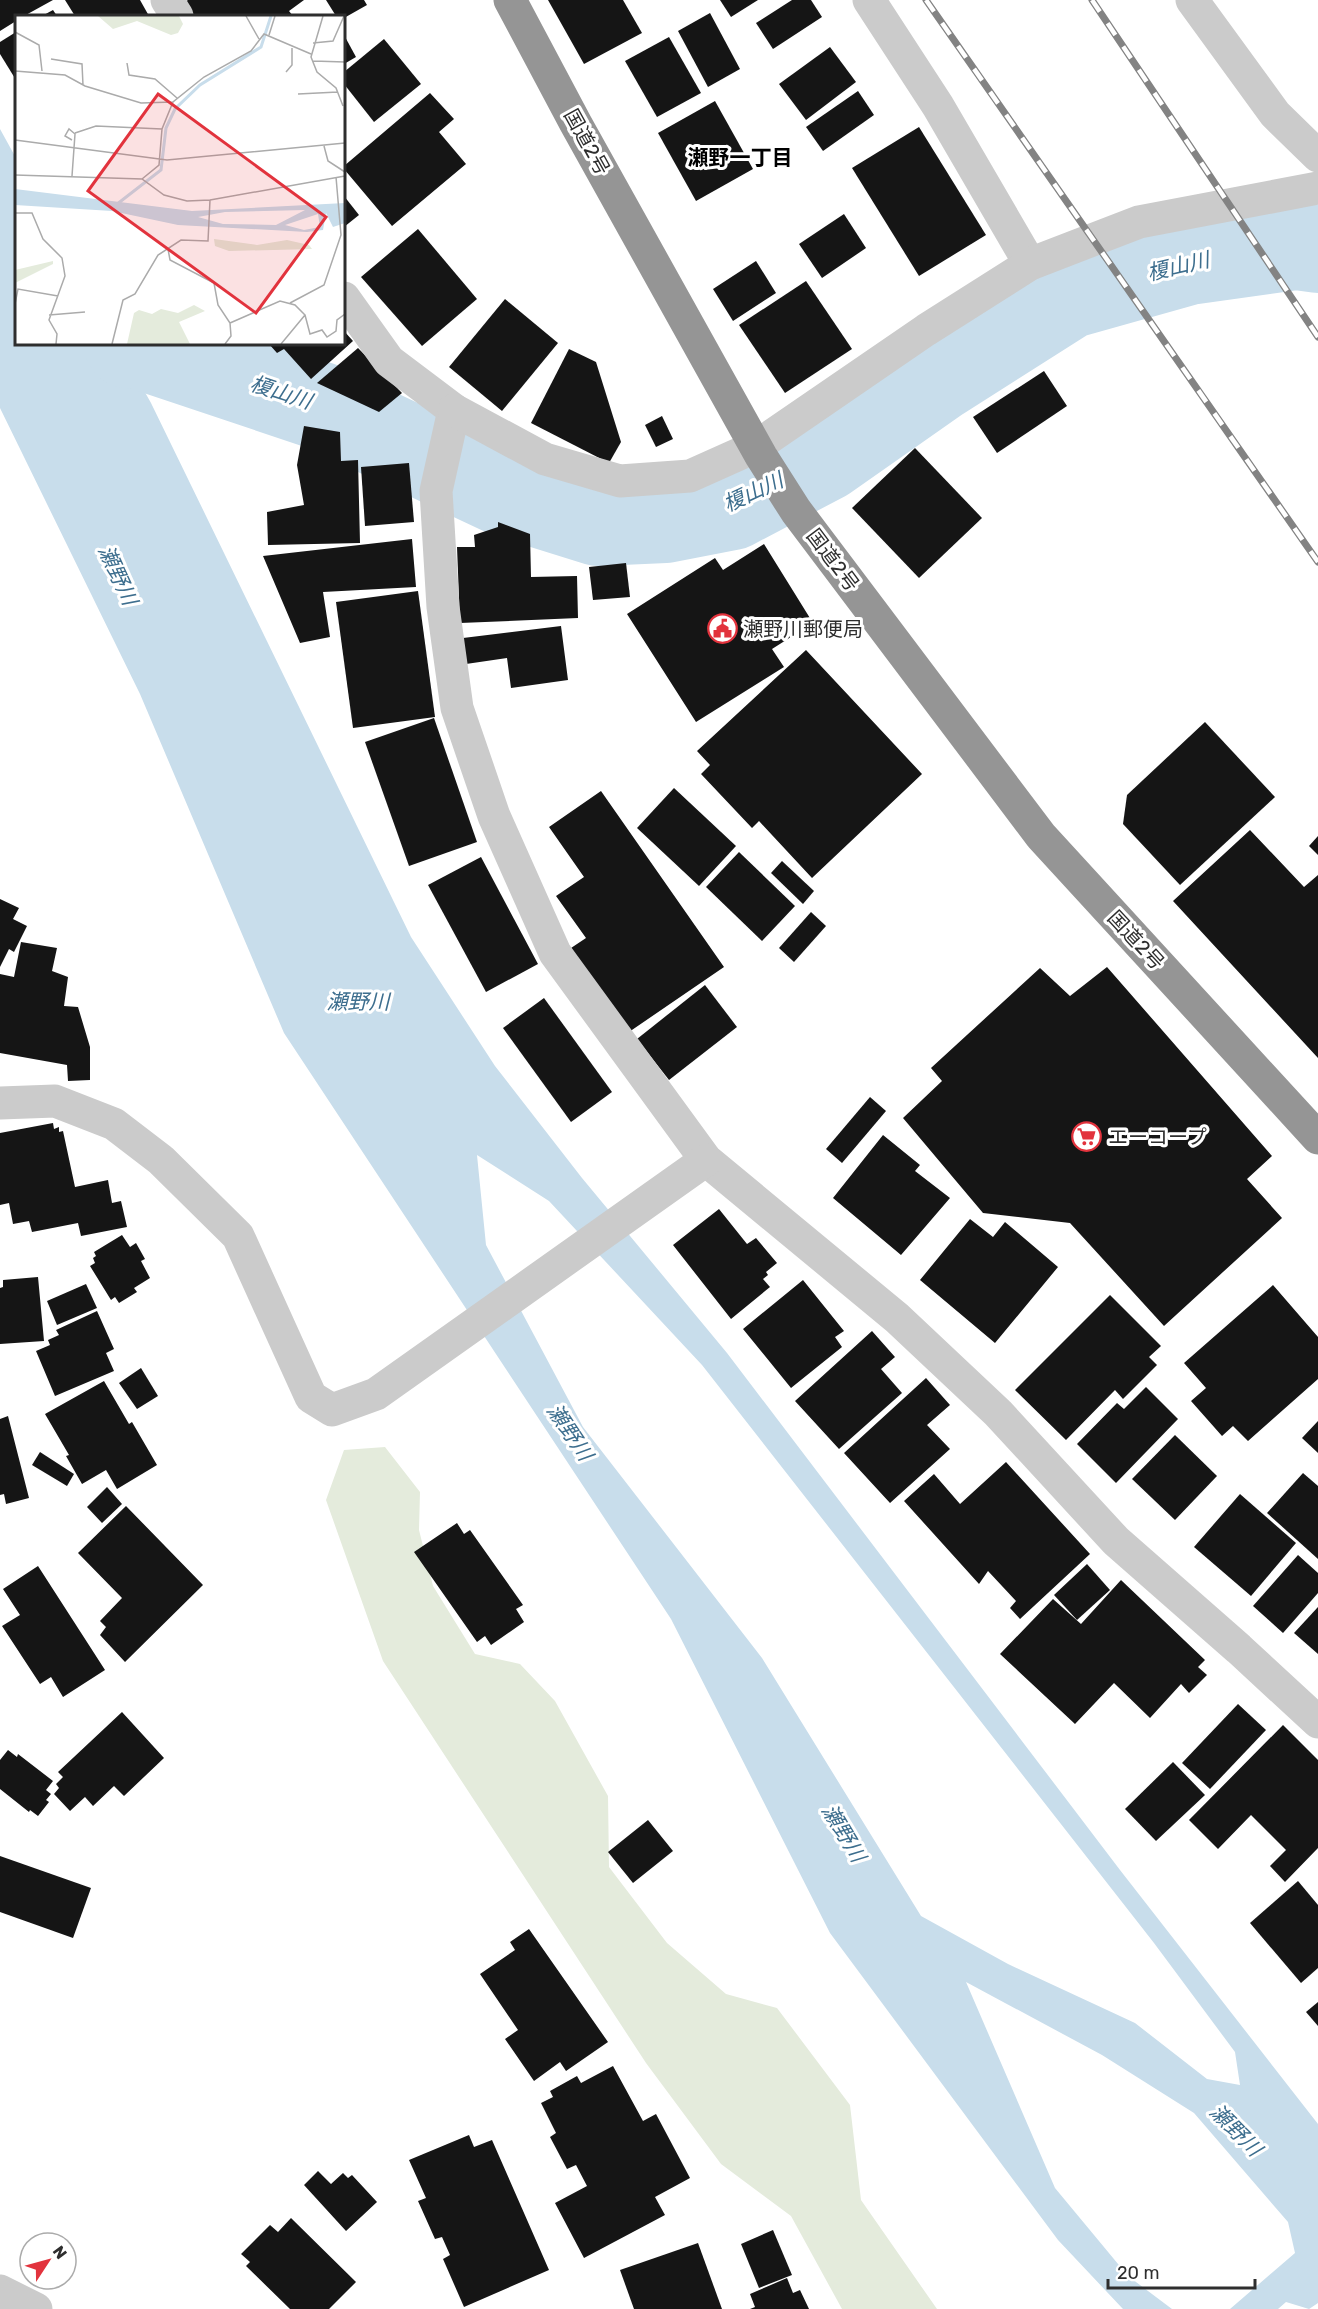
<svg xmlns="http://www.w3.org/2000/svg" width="1318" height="2309" font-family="Rubik,'Noto Sans JP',sans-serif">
  <rect width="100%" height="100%" fill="#fff"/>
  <polygon fill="#e4ebdc" points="385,1447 420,1492 419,1530 433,1586 475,1654 520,1664 555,1701 608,1796 609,1867 667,1943 726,1994 777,2008 850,2105 861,2200 937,2309 842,2309 791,2216 721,2164 646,2063 383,1661 326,1500 344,1450"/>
  <path fill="#c8ddeb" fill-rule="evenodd" d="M0,129L16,158V344H118L151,403L411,937L495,1066L582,1178L727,1353L1120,1870L1318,2124V2303L1309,2309L1286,2302L1278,2309H1230L1295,2253L1288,2222L1194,2113L1102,2055L966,1982L1055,2188L1128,2276L1172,2309H1123L1058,2240L830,1933L671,1619L284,1033L140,694L0,408ZM477,1155L549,1201L702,1365L1154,1943L1235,2052L1240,2085L1207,2079L1135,2023L1008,1964L921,1916L762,1658L583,1427L486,1245Z"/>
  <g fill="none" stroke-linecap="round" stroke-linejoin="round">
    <polyline stroke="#c8ddeb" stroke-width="88" points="128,344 139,345 321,406 508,494 598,522 665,519 732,506 825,457 939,377 1068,295 1189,261 1296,246 1318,249"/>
  </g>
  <g fill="#151515">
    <polygon points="0,0 53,0 24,16 16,16 16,21 0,31"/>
    <polygon points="65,0 140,0 149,16 75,16"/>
    <polygon points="188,0 304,0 289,11 293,16 184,16 177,7"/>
    <polygon points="326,0 364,0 367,5 344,18 344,16 336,16"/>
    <polygon points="548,0 623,0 642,33 584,64"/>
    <polygon points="720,0 758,0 731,17"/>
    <polygon points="792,0 811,0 822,17 773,49 756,23"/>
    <polygon points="53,10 57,16 42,16"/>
    <polygon points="710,13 740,69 708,87 678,31"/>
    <polygon points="16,32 16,80 0,54 0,42"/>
    <polygon points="344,35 356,57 344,64"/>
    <polygon points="669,37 701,93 657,117 625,61"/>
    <polygon points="384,39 421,84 374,122 344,84 344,72"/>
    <polygon points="830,47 856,82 806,120 779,84"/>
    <polygon points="858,91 874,115 823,151 806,127"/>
    <polygon points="430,93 454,119 439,132 466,164 392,226 344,169 344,166"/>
    <polygon points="715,101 753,169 696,201 658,133"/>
    <polygon points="919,127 986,235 919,276 852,168"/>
    <polygon points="344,196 359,215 344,227"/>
    <polygon points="844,214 866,248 822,278 799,244"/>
    <polygon points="418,229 477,299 422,346 361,277"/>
    <polygon points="756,261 776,293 733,321 713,289"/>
    <polygon points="806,281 852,349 785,393 739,325"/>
    <polygon points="505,299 558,343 502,411 449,367"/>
    <polygon points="344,331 353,341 311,379 284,349 277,353 269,344 344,344"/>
    <polygon points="358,348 402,393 379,412 317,383"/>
    <polygon points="569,349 596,362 621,442 609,463 531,423"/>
    <polygon points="1044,371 1067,406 997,453 973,417"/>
    <polygon points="662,416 673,439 656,447 645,425"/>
    <polygon points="304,426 340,432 341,461 358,460 360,543 268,545 267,512 304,505 297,465"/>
    <polygon points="915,448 982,518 919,578 852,508"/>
    <polygon points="409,463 414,522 365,526 361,467"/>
    <polygon points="498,522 530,534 531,577 577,576 578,618 460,623 457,547 475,547 474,535 498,527"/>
    <polygon points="412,539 416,587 323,592 330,637 300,643 263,556"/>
    <polygon points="764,544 813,623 772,649 784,667 696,722 627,614 715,558 723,570"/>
    <polygon points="626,563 630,597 593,600 589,567"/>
    <polygon points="418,591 435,717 353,728 336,602"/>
    <polygon points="561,626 568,680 511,688 507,658 466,664 463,638"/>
    <polygon points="806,650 922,774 812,878 759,821 752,828 701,774 710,765 697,751"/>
    <polygon points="434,718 477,842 409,866 365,742"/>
    <polygon points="1205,722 1275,797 1180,885 1123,824 1127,795"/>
    <polygon points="674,788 736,846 699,886 637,828"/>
    <polygon points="601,791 724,967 629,1032 571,948 586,938 556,896 584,877 549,827"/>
    <polygon points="1250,830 1304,887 1318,875 1318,1058 1173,901"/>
    <polygon points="1318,836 1318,855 1309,846"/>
    <polygon points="739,852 795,906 762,941 706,887"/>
    <polygon points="481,857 538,964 486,992 428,885"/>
    <polygon points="782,861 814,891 803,904 771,873"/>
    <polygon points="0,899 19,908 13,919 27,926 14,952 9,949 0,967"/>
    <polygon points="811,912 826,926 794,962 779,948"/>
    <polygon points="21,942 57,948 52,971 68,977 64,1006 78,1007 90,1047 90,1080 68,1081 67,1065 0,1053 0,974 14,977"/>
    <polygon points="1107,967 1272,1156 1247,1179 1282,1218 1164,1326 1070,1223 983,1213 903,1118 942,1081 931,1068 1040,968 1070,996"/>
    <polygon points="705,985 737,1027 669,1080 637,1039"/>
    <polygon points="544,998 612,1092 571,1122 503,1028"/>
    <polygon points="870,1097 886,1111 842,1163 826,1149"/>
    <polygon points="53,1123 54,1129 59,1127 59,1132 63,1131 75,1187 108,1180 112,1203 121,1201 127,1227 81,1236 78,1223 32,1232 29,1221 13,1224 9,1203 0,1205 0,1133"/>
    <polygon points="883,1135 920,1165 915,1171 950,1198 901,1255 833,1198"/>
    <polygon points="719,1209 747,1244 756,1238 777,1263 766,1272 768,1275 763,1279 770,1287 731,1319 673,1245"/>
    <polygon points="970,1219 993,1237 1005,1222 1058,1267 995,1343 920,1280"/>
    <polygon points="122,1235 130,1247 136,1243 145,1259 141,1261 150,1278 134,1288 137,1292 119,1303 115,1297 111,1300 90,1266 95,1263 93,1258 96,1256 94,1252"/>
    <polygon points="38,1277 44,1341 0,1344 0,1288 3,1287 3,1280"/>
    <polygon points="803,1280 844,1331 835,1337 842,1347 791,1388 743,1329"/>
    <polygon points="86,1284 97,1308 57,1325 47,1301"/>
    <polygon points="1273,1285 1318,1337 1318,1379 1248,1441 1233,1426 1222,1436 1191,1401 1206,1388 1184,1363"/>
    <polygon points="1110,1295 1161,1346 1149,1357 1157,1365 1123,1399 1115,1390 1066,1440 1015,1390"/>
    <polygon points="97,1311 114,1349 106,1353 114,1371 55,1396 36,1351 50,1345 48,1340 59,1335 56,1330"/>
    <polygon points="872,1331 895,1357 881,1369 902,1393 839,1449 795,1401"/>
    <polygon points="141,1368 158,1396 137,1409 119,1383"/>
    <polygon points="926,1378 950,1405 927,1425 950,1449 890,1503 844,1453"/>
    <polygon points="104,1381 129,1424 132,1422 157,1465 117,1489 106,1470 82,1484 66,1456 69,1455 45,1414"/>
    <polygon points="1146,1387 1178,1419 1116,1483 1077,1444 1117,1403 1124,1409"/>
    <polygon points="8,1416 29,1498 6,1504 4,1494 0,1495 0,1419"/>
    <polygon points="1318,1421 1318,1453 1302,1438"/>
    <polygon points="1175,1435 1217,1476 1175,1520 1132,1479"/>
    <polygon points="40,1452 74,1474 67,1486 32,1465"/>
    <polygon points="1006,1462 1090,1554 1020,1619 1010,1608 1016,1601 988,1571 979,1584 904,1501 934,1474 960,1504"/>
    <polygon points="1303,1473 1318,1486 1318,1559 1267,1513"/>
    <polygon points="107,1487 122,1504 102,1523 87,1507"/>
    <polygon points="1240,1494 1296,1543 1251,1596 1194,1547"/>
    <polygon points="126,1506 203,1585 125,1662 100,1635 106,1627 100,1621 122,1598 78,1553"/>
    <polygon points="457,1523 464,1534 470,1530 523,1605 516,1609 524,1622 491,1645 485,1636 477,1642 414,1552"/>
    <polygon points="1298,1555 1318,1573 1318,1593 1283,1633 1253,1606"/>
    <polygon points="1087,1564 1110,1590 1077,1620 1054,1595"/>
    <polygon points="38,1566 105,1670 63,1697 51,1677 40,1684 2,1626 20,1615 3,1589"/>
    <polygon points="1121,1580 1205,1660 1198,1667 1207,1675 1189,1693 1181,1684 1150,1718 1114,1683 1075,1724 1000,1654 1053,1599 1081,1624"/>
    <polygon points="1318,1607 1318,1654 1294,1633"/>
    <polygon points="1238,1704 1266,1730 1210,1789 1182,1763"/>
    <polygon points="122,1712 164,1758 124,1796 114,1786 93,1806 85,1797 70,1811 54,1794 59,1788 56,1784 63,1777 58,1772"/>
    <polygon points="1283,1725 1318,1760 1318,1848 1285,1882 1270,1866 1286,1850 1251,1815 1218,1849 1189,1820"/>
    <polygon points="8,1750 17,1757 18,1754 53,1781 46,1790 51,1794 46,1800 49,1802 38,1816 30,1810 29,1812 0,1789 0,1760"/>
    <polygon points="1173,1762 1205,1795 1156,1841 1125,1809"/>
    <polygon points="648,1820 673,1851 633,1883 608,1852"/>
    <polygon points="0,1856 91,1888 73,1938 0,1912"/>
    <polygon points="1298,1881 1318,1905 1318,1968 1301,1983 1250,1923"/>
    <polygon points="529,1929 608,2042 566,2071 560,2062 534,2081 505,2039 518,2030 480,1974 515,1950 510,1942"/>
    <polygon points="1318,2002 1318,2026 1306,2012"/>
    <polygon points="613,2066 643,2121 656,2114 690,2178 655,2197 665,2215 584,2258 555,2203 587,2186 576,2165 567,2169 550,2137 556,2133 541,2103 553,2097 550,2091 577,2076 581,2083"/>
    <polygon points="469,2135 474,2147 492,2140 549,2270 464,2307 443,2259 450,2255 442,2237 435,2239 418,2201 426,2198 409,2160"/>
    <polygon points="318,2171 331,2184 343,2173 348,2178 352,2175 377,2202 346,2231 304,2185"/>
    <polygon points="291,2218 356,2282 329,2309 290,2309 246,2266 250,2262 241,2254 270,2225 278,2232"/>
    <polygon points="773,2230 792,2275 759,2288 741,2244"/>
    <polygon points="698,2243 722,2309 634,2309 620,2270"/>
    <polygon points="787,2278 793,2293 800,2290 809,2309 750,2309 755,2307 750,2294"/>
  </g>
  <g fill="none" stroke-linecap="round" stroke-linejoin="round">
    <g stroke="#cbcbcb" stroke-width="33">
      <polyline points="167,0 177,16"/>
      <polyline points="869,0 938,106 1030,264"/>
      <polyline points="1192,0 1275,114 1318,156"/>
      <polyline points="344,298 389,361 454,410 436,491 443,607 457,708 494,816 555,953 706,1160 897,1318 998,1413 1116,1541 1239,1649 1318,1722"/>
      <polyline points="454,410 545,459 620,481 690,476 757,446 926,330 1030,264 1139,222 1318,188"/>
      <polyline points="0,1103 55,1101 114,1124 161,1160 238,1236 311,1397 332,1410 376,1394 706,1160"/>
      <polyline points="0,2291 36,2309"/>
    </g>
    <polyline stroke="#959595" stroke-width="33" points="510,0 576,124 761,456 796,511 1041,836 1318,1138"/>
    <defs>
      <g id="rail">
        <polyline points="926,0 1318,562"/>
        <polyline points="1092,0 1318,337"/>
      </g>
    </defs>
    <use href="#rail" stroke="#838383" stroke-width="7"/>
    <use href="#rail" stroke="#fff" stroke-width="4.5" stroke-dasharray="14" stroke-linecap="butt"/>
  </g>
  <defs>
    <symbol id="civic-ring" viewBox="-11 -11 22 22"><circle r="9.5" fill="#fff" stroke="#e2333d" stroke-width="1.5"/><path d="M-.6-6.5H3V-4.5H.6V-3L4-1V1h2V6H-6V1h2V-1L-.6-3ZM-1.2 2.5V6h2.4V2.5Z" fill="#e2333d"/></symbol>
    <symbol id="supermarket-ring" viewBox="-11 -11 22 22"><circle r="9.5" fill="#fff" stroke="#e2333d" stroke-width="1.5"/><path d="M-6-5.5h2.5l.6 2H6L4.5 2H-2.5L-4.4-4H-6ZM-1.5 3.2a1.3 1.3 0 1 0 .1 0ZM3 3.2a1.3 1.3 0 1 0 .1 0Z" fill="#e2333d"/></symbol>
  </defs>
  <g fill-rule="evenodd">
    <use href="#civic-ring" x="706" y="612" width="33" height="33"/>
    <use href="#supermarket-ring" x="1070" y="1120" width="33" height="33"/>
  </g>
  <g text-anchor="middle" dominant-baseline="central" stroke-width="6" stroke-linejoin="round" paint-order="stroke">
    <g font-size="20" fill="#2e2e2e" stroke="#fff">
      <text transform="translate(587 142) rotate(61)">国道2号</text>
      <text transform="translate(833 560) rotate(53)">国道2号</text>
      <text transform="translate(1136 940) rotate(47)">国道2号</text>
    </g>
    <g font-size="20" fill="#2e2e2e" stroke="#fff" text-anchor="start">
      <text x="743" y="629">瀬野川郵便局</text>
      <text x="1108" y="1137">エーコープ</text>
    </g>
    <g font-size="21" font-weight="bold" fill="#000" stroke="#fff">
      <text x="740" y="157">瀬野一丁目</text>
    </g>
    <g font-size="21" font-style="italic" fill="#3d6e8e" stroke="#fff">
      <text transform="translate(1178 266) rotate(-13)">榎山川</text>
      <text transform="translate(281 392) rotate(18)">榎山川</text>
      <text transform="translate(753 492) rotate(-25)">榎山川</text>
      <text transform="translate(118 575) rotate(65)">瀬野川</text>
      <text x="358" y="1001">瀬野川</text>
      <text transform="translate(570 1432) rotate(56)">瀬野川</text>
      <text transform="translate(844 1833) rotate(59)">瀬野川</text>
      <text transform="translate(1236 2130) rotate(45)">瀬野川</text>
    </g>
  </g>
  <g transform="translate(15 15)">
    <rect width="330" height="330" fill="#fff"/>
    <path d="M83,1H164L168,9L163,18L156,20L122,6L98,14ZM199,224L242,230L272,225L294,230L297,234L214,236L200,231ZM38,246V249L0,268V255ZM179,290L190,296L164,307L175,329H112L119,298L124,295L137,299L146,294L163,298Z" fill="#e4ebdc"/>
    <path d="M0,174L177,196L330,188V208L318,212L311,198L308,215L292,217L163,210L97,196L0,190ZM290,195L261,210L208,209L183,202L210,197ZM303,199L305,212L289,215L270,210Z" fill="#c8ddeb" fill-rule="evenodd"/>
    <path fill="none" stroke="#c8ddeb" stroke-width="3" d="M97,193L146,155L151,113L160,94L185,70L246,32L256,1"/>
    <path fill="none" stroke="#ababab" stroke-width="1.5" d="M231,1L244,24M308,1L296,42L302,57L321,73L328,91M0,17L24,30L27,56M254,20L260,1M298,28L318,26L329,1M36,44L67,49L68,70M298,46L330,47M112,48L114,60L140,64L162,83M0,56L50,60L70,71L126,88L158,87M271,57L277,50V33M283,79L323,77M60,118L81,111L147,114M0,125L152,145L330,128M309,131L313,146L330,157M0,160L127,164L149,180L172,186L195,185L330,161M57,161L60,119L54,114L50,121L57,125M127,164L144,150L147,114L158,87L189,62L236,36L249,19L296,39M0,198H17L28,224L47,243L50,261L34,305L42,319L41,329M153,234L155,245L199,268L203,290L215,308L216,321L210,329M275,288L309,270L326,220L321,162M0,289L3,274L43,281M34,300L70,297M290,300L295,319L307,315L312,322L321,316L322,305L330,299M215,308L265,286L280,290L290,300L266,329M97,329L108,285L120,279L143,240L166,225L193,226L195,185"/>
    <path fill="#e2333d" fill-opacity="0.15" stroke="#e2333d" stroke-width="3" d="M143,79L311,202L241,298L73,176Z"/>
    <rect width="330" height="330" fill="none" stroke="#2e2e2e" stroke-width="3"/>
  </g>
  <g transform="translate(48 2261) rotate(54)"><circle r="28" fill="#ffffff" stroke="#ababab" stroke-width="1.5"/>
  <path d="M0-4.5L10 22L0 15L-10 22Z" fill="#e2333d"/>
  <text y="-9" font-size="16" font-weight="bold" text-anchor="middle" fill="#2e2e2e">N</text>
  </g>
  <path d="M1108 2279v9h147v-9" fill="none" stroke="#2e2e2e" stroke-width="3"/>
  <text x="1117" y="2279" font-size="18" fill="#2e2e2e" stroke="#ffffff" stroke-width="4.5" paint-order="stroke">20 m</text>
</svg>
